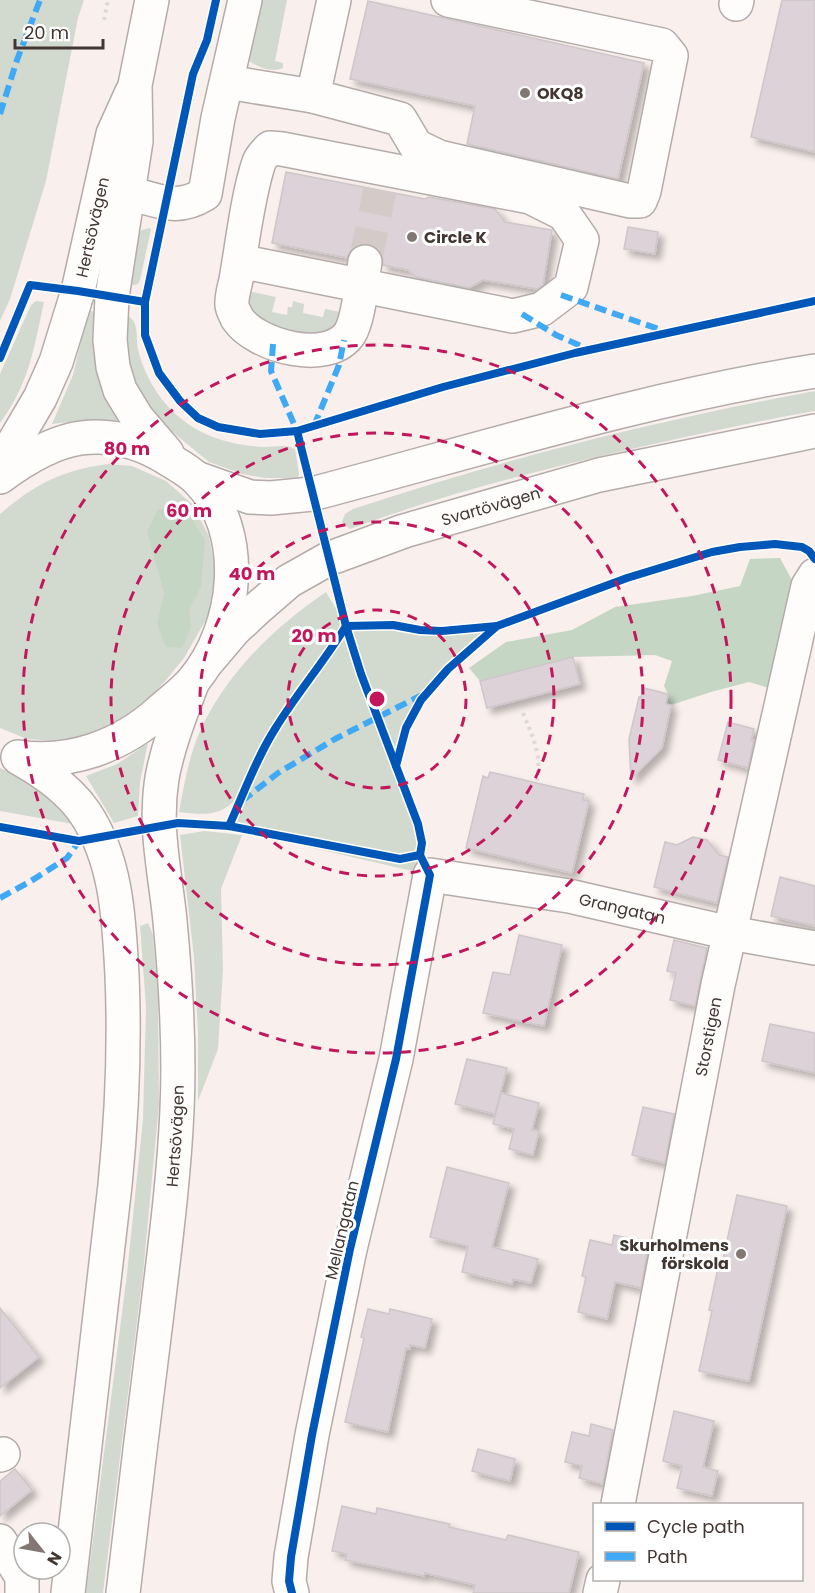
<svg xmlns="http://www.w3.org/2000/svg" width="815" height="1593" font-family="Poppins,sans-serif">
  <defs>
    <filter id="shadow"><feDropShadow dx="5.5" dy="5.5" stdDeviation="3" flood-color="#0004"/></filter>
  </defs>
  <rect width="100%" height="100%" fill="#f9efec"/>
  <g fill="#d2dacf">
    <polygon points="0,0 84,0 78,18 46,181 10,299 0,321"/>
    <path d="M257,0H287L275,61L283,63V68C271,73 257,67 248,60Z"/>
    <polygon points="149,228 151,229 140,280 138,284 123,288 136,235 142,230"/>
    <polygon points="248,291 276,297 272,312 287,315 288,307 292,307 293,301 304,304 303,313 323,317 325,309 341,312 338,330 295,340 247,312"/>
    <path d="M36,301L44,302C34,348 29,384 0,423V374L31,305Z"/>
    <polygon points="88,311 100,312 100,372 117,420 86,420 52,424 73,375"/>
    <path d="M123,314C128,316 131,317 134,322C138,330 136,341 138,349C142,368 153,389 165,403C190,433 225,445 264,447C275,447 285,444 295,449L299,473L298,478H265L242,474L209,462L153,416L128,378Z"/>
    <path d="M815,391V411C747,423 681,438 614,453C524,474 436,497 350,529L342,522L345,514L353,509C503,459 659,420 815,391Z"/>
    <path d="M108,464L132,466L166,481L192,504L209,536L216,572L208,616L184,658L166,680L150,697L121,719L87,736L56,741L27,739L0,728V514C35,484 62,470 108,464Z"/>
    <path d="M326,592L347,627L455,631L497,621L451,668L414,710L395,764L430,875L234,830L250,785C224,813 218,817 179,812C184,785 189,756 200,731C227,673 273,628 326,592Z"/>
    <polygon points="148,743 140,782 138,816 114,823 86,776 117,764"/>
    <polygon points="0,768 35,783 59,800 73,824 0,811"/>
    <polygon points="204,831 242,835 221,889 223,971 218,1049 198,1101 198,1034 194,957 180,835"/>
    <polygon points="148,923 153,935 158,997 159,1104 143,1274 103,1593 86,1593 127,1274 143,1119 146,1007 140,926"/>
  </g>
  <g fill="#c6d6c5">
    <polygon points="158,509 187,511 205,540 201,587 189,610 191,628 182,648 166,647 157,624 164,593 147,531"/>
    <polygon points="780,558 793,582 769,688 749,682 711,692 671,705 666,704 668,694 664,686 672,661 655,655 573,657 480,681 469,668 506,642 572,630 615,607 692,596 740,586 750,559"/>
  </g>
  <g fill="#dcd2d8" stroke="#cec6c9" stroke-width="1.5" filter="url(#shadow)">
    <polygon points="782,0 815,0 815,152 751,137"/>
    <polygon points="368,1 644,63 618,179 467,144 475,106 350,79"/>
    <polygon points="286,172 425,199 429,197 495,209 505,222 552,230 543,285 537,289 483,280 469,288 416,277 408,270 383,265 382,255 376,247 368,244 358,245 351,250 347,258 272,243"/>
    <polygon points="628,227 658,232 655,254 624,249"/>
    <polygon points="573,657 580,684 487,708 480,681"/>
    <polygon points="644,688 668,694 666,704 671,705 662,748 631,779 629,739 639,697 641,697"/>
    <polygon points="728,722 754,729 751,740 754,740 748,768 718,760"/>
    <polygon points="490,772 584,794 583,800 589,801 572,873 466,848 483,776 488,778"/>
    <polygon points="693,837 707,840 719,855 728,857 717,903 654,887 665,842 677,845"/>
    <polygon points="780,877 815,886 815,926 771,916"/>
    <polygon points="519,935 562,945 544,1026 483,1013 493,972 510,975"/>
    <polygon points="674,940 707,948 695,1006 670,1000 676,973 667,971"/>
    <polygon points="770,1024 815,1033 815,1073 762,1061"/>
    <polygon points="467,1059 507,1068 495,1114 455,1104"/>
    <polygon points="501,1093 539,1103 532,1130 539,1131 533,1155 509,1149 514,1129 493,1124"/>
    <polygon points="643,1107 674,1114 665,1163 632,1155"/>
    <polygon points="447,1167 509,1183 492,1247 538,1259 531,1283 513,1279 512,1284 462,1272 468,1246 430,1237"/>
    <polygon points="737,1195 787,1206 749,1381 699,1371 712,1311 709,1310 718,1268 721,1268"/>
    <polygon points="614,1235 649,1243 641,1288 615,1282 607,1319 578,1312 586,1277 582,1276 590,1240 612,1245"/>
    <polygon points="0,1308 39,1357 0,1388"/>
    <polygon points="368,1309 389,1314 390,1309 432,1319 425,1348 410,1345 410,1349 406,1348 388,1432 345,1422 364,1338 361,1337"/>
    <polygon points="674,1411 714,1421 703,1467 718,1471 712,1496 677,1488 682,1466 663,1461"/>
    <polygon points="591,1424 613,1430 603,1484 579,1478 582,1466 565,1462 572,1432 589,1436"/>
    <polygon points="478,1449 515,1459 510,1481 472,1471"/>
    <polygon points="15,1469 32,1490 0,1516 0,1481"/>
    <polygon points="342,1506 376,1514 377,1508 450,1524 449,1527 506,1540 508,1535 579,1552 569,1593 473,1593 475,1585 425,1573 424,1576 345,1560 347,1554 332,1551"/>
  </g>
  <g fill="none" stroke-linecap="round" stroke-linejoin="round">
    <polyline stroke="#d4cac7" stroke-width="33" stroke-dasharray="33 16" stroke-linecap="butt" points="365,262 380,190"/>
    <defs>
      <g id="minor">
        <polyline points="736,4 737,0"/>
        <polyline points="227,82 313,96 400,119 416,146 439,157 630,201 640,201 644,191 671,56 662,45 448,0"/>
        <polyline points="313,96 334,0"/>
        <path d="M128,193C159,200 176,212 205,194L218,118L245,0"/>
        <path d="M239,261L513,316L542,309L571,287L582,240L564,214L530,197L282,149L270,148C266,152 261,157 259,162C248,195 243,239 237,274C236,283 231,296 232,305C232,309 236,315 237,318C255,346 329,366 350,333C359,318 362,280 365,262"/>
        <polyline points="0,1455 3,1454"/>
        <path id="s1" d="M618,1504L718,985L808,586L815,575"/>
        <polyline points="0,1541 22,1577 22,1593"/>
        <path id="s2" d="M292,1593L289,1581L291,1557L312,1435L350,1249L396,1059L430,875L569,896L730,933L815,948"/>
        <polyline points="600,1593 603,1580"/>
      </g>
      <g id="major">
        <polyline points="152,0 135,85 136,141 112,297 110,340 113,367 120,390 137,418 167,453"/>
        <path id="s3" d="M0,466L40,398L56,362L78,291L113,134L132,92"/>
        <path d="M0,477C23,460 52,442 81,438C113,434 141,442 168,459C178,465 189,471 197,479C249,530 238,628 193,681C184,692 171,701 160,711C121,746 70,765 18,757"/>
        <path d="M196,478L250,497L271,498L312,494C478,450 645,398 815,371"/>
        <path id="s4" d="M206,663L234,630L260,606L289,581L328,559L404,531L599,475L815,431"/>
        <path d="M19,758C44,772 69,789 85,813C117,861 119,920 122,975C125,1045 122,1115 115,1185L68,1593"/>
        <path id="s5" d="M123,1593C134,1500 145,1406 157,1313C165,1246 174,1178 177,1110C180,1046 176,984 170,921C165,871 154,829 162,778C168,745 181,713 193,681"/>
      </g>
    </defs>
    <use href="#minor" stroke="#b5aba8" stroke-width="36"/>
    <use href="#major" stroke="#b5aba8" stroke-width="36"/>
    <g stroke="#dbd8d8" stroke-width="4" stroke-dasharray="3 4.5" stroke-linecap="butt">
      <polyline points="104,20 108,0"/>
      <path d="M523,713C534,740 544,759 535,788"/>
    </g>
    <use href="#minor" stroke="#fefdfc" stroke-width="33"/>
    <use href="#major" stroke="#fefdfc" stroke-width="33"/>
    <g stroke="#3fa9f5" stroke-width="6" stroke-dasharray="12 6" stroke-linecap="butt">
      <polyline points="0,114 17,60 40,0"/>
      <polyline points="561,295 664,331"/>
      <polyline points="522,314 556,335 588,349"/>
      <polyline points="273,344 271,371 297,431"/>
      <polyline points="314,426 339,365 344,340"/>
      <polyline points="242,801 278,773 335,739 422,695"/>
      <polyline points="0,898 31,881 67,858 79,841"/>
    </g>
    <defs>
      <g id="cycleway">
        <polyline points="216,0 207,40 193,74 145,302 145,335 159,373 180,401 198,418 218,427 260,434 297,431"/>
        <polyline points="0,358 30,285 78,291 145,302"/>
        <polyline points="396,766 361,674 346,626 297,431 443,387 575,353 815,301"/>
        <path d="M229,826C244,793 256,759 275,729C297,693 324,662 346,626L393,625L420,630L442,631L497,626"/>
        <polyline points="0,827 79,841 178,823 229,826 400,859 420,855"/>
        <polyline points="292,1593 289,1581 291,1557 312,1435 350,1249 396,1059 430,875 420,855 422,843 418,824 396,766 406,728 421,700 448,669 497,626 627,578 712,552 740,547 775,544 802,547 809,551 815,559"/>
      </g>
    </defs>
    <use href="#cycleway" stroke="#fff" stroke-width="11"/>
    <use href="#cycleway" stroke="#0057b8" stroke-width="8"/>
  </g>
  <g fill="none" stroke="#c2185b" stroke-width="3" stroke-dasharray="10 8">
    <circle cx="377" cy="699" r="89"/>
    <circle cx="377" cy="699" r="177"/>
    <circle cx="377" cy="699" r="266"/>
    <circle cx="377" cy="699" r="354"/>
  </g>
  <g fill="#827773" stroke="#fff" stroke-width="2">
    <circle cx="525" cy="93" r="6"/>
    <circle cx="412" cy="237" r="6"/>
    <circle cx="741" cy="1254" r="6"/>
  </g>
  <g text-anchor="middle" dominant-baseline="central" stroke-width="6" stroke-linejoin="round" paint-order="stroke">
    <g font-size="16" font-weight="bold" fill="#423632" stroke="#fff" text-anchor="start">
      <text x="537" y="93">OKQ8</text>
      <text x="424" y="237">Circle K</text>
      <text x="729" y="1245" text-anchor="end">Skurholmens<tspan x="729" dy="18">förskola</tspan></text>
    </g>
    <g font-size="16" fill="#423632" stroke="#fff">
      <text stroke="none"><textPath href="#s3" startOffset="258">Hertsövägen</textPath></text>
      <text stroke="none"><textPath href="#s4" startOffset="333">Svartövägen</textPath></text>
      <text stroke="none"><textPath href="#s2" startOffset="928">Grangatan</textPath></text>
      <text stroke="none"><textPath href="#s1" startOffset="476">Storstigen</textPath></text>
      <text stroke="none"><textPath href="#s5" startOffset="460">Hertsövägen</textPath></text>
      <text transform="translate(342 1230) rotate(-77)">Mellangatan</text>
    </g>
  </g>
  <circle cx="377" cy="699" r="9" fill="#c2185b" stroke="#fff" stroke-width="3"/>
  <g font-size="18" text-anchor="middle" font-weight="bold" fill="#c2185b" stroke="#fff" stroke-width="6" stroke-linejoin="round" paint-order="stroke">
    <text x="127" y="455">80 m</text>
    <text x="189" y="517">60 m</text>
    <text x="252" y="580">40 m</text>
    <text x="314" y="642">20 m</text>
  </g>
  <rect x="593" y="1503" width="210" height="78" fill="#ffffff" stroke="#b3afad" stroke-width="1.5"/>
  <rect x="605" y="1522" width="30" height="9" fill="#0057b8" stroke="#b3afad" stroke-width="1.5"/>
  <text x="647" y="1533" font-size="18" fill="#423632">Cycle path</text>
  <rect x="605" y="1552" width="30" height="9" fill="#3fa9f5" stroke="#b3afad" stroke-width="1.5"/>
  <text x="647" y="1563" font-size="18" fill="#423632">Path</text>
  <g transform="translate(42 1551) rotate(121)"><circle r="28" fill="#ffffff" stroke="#b3afad" stroke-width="1.5"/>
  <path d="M0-4.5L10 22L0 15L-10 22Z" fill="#827773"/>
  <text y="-9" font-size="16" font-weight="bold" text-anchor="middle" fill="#423632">N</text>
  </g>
  <path d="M15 39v9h88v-9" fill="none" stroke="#423632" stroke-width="3"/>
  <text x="24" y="39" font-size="18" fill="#423632" stroke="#ffffff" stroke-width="4.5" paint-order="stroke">20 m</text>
</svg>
